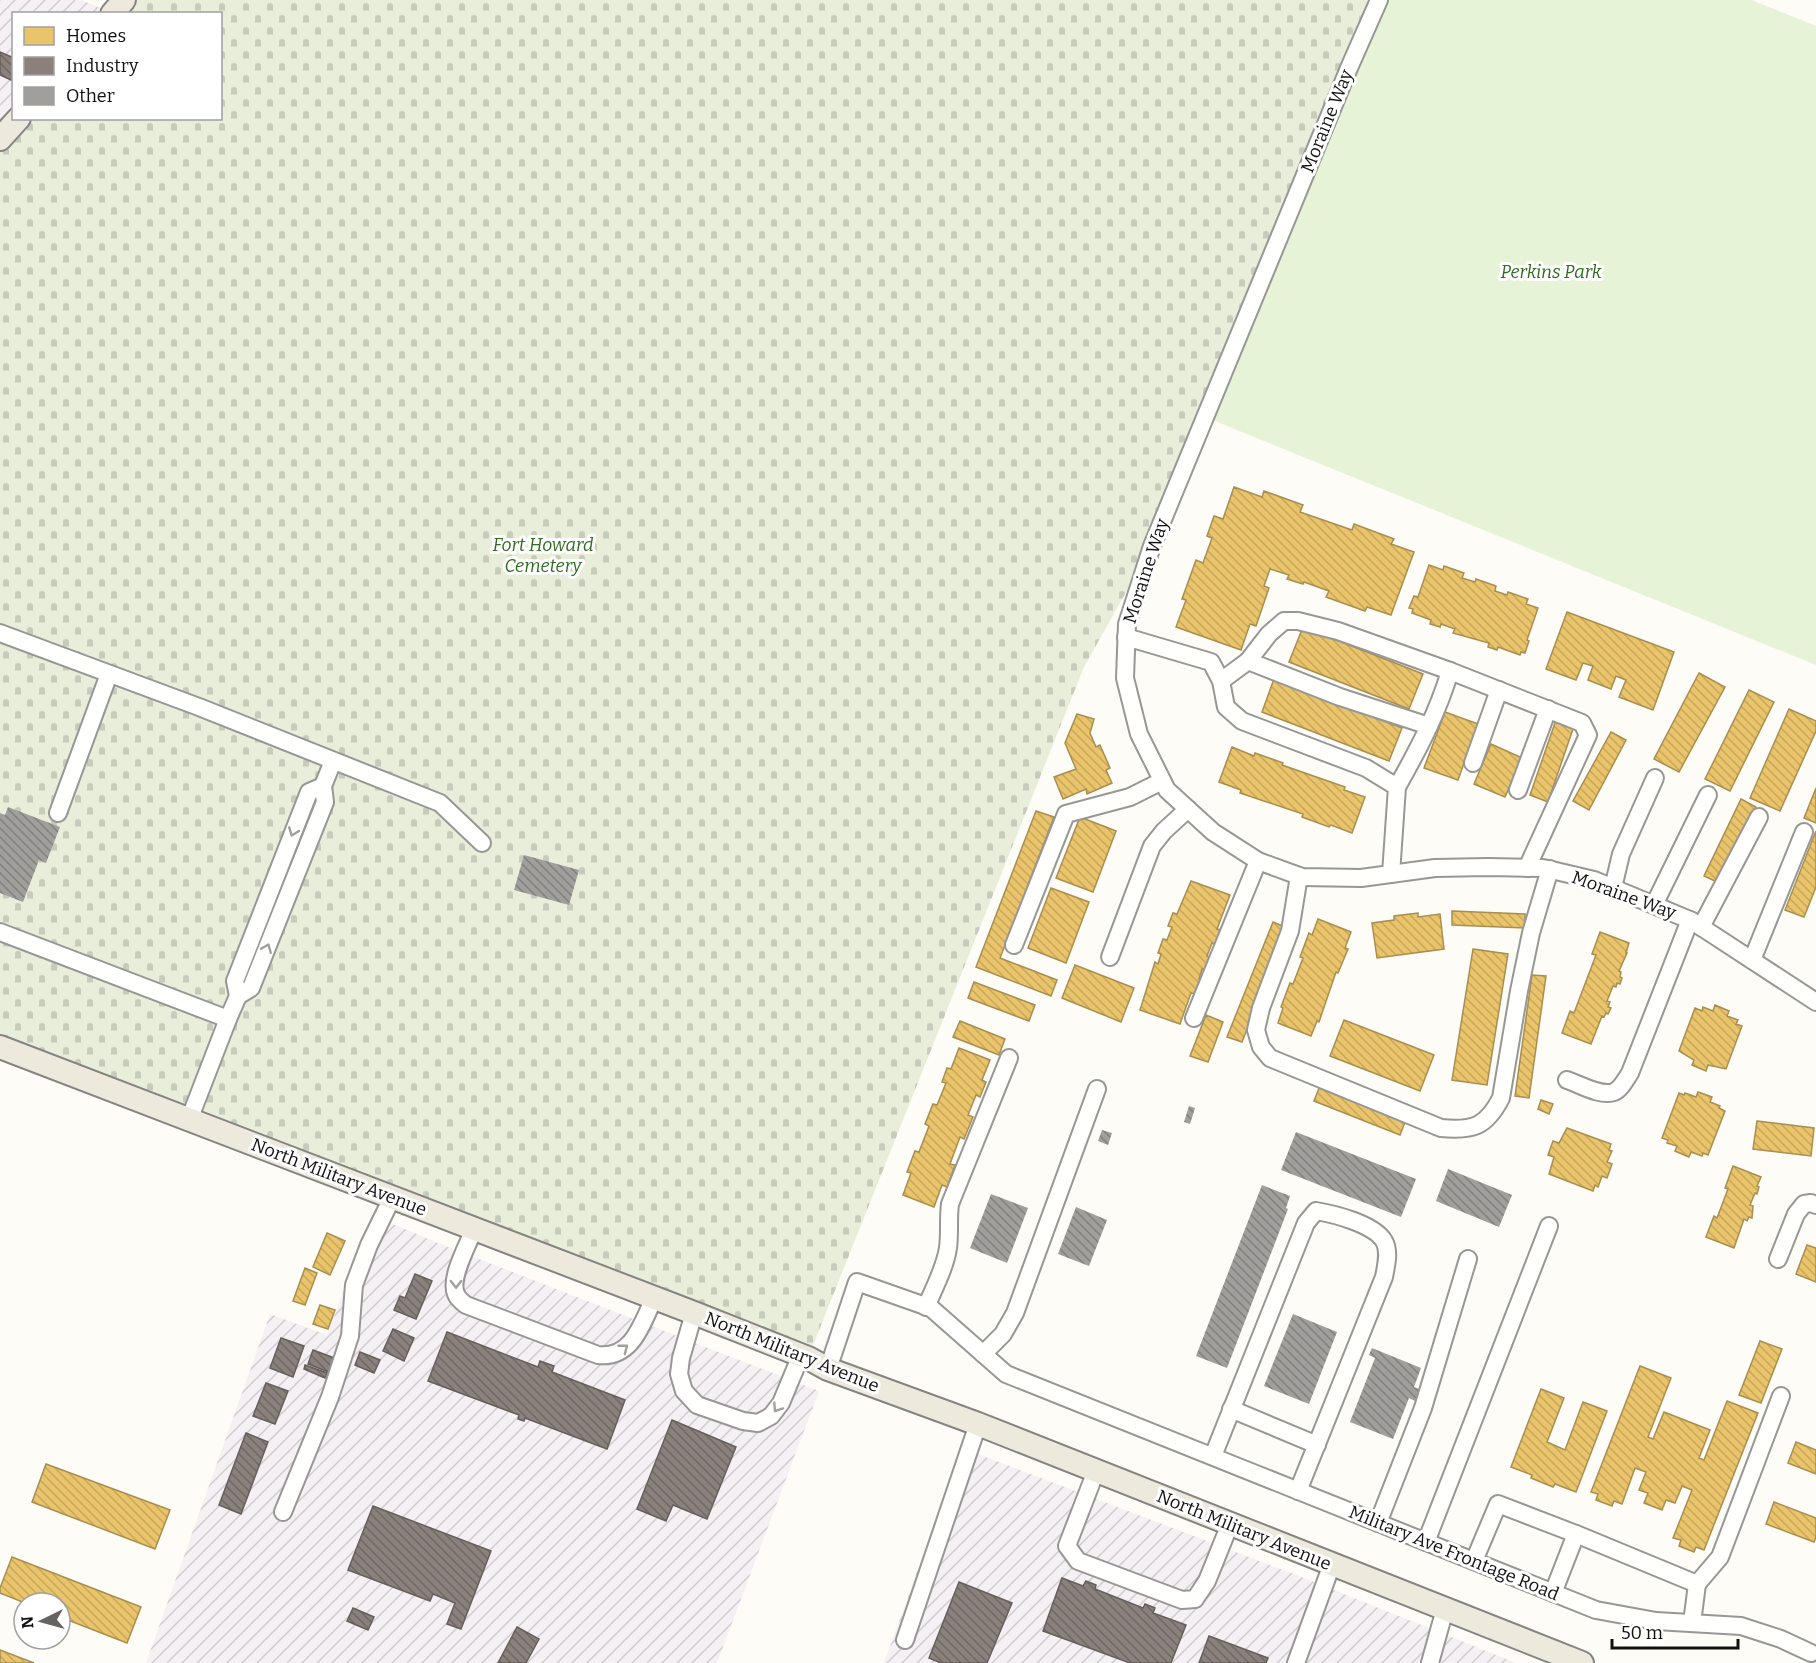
<svg xmlns="http://www.w3.org/2000/svg" width="1816" height="1663" font-family="Bitter,serif">
  <defs>
    <pattern id="industrial-furrows" width="10" height="10" patternUnits="userSpaceOnUse" patternTransform="scale(1.5)"><rect width="10" height="10" fill="#f5f0f3"/><path d="M-1 1l2-2M0 10L10 0M9 11l2-2" fill="none" stroke="#d1cdcf"/></pattern>
    <pattern id="cemetery-stones" width="16" height="16" patternUnits="userSpaceOnUse" patternTransform="scale(1.5)"><rect width="16" height="16" fill="#e9eedb"/><path d="M2 7V4a2 2 0 0 1 4 0v3zM10 15v-3a2 2 0 0 1 4 0v3z" fill="#c7cbbb"/></pattern>
    <pattern id="homes-back-hatch" width="6" height="6" patternUnits="userSpaceOnUse" patternTransform="scale(1.5)"><rect width="6" height="6" fill="#e9c46a"/><path d="M-1 5l2 2M0 0l6 6M5-1l2 2" fill="none" stroke="#c7a75b"/></pattern>
    <pattern id="industry-back-hatch" width="6" height="6" patternUnits="userSpaceOnUse" patternTransform="scale(1.5)"><rect width="6" height="6" fill="#8a817c"/><path d="M-1 5l2 2M0 0l6 6M5-1l2 2" fill="none" stroke="#6f6864"/></pattern>
    <pattern id="building-back-hatch" width="6" height="6" patternUnits="userSpaceOnUse" patternTransform="scale(1.5)"><rect width="6" height="6" fill="#a19f9c"/><path d="M-1 5l2 2M0 0l6 6M5-1l2 2" fill="none" stroke="#82807e"/></pattern>
  </defs>
  <rect width="100%" height="100%" fill="#fdfcf7"/>
  <g fill="url(#industrial-furrows)">
    <polygon points="0,0 81,0 113,13 14,14 14,118 0,139"/>
    <polygon points="372,1215 438,1243 819,1391 717,1663 146,1663 270,1314 327,1335"/>
    <polygon points="962,1448 1294,1574 1516,1663 884,1663"/>
  </g>
  <polygon fill="url(#cemetery-stones)" points="124,0 1379,0 1152,546 1084,667 808,1358 0,1047 0,139 19,119 220,118 220,14 112,13"/>
  <polygon fill="#e7f3d7" points="1378,0 1751,0 1816,26 1816,665 1205,417"/>
  <g fill="url(#homes-back-hatch)" stroke="#a88e4f" stroke-width="1.5">
    <polygon points="1234,487 1262,497 1264,491 1303,505 1300,512 1352,530 1354,524 1394,539 1391,544 1414,552 1391,615 1367,607 1365,611 1326,597 1329,591 1304,582 1303,584 1287,579 1289,575 1270,569 1264,586 1269,588 1256,626 1250,624 1241,650 1176,627 1186,600 1182,599 1196,560 1203,563 1212,538 1207,536 1214,516 1223,519"/>
    <polygon points="1429,565 1443,570 1444,566 1464,573 1462,578 1475,582 1476,579 1496,586 1495,591 1507,595 1508,592 1528,599 1526,604 1538,608 1527,640 1529,641 1525,653 1521,652 1520,655 1498,647 1497,650 1488,647 1489,643 1453,633 1455,629 1441,624 1440,627 1430,624 1431,620 1412,613 1413,609 1409,608 1414,596 1418,597"/>
    <polygon points="1567,612 1674,652 1653,710 1619,697 1626,680 1616,676 1611,689 1588,680 1593,666 1583,663 1576,680 1546,669"/>
    <polygon points="1303,627 1423,674 1409,709 1289,662"/>
    <polygon points="1699,673 1725,687 1679,772 1654,759"/>
    <polygon points="1274,679 1402,728 1389,761 1262,712"/>
    <polygon points="1749,690 1774,702 1730,791 1705,779"/>
    <polygon points="1789,709 1816,721 1816,731 1780,811 1750,798"/>
    <polygon points="1445,712 1478,724 1458,780 1424,768"/>
    <polygon points="1077,714 1094,719 1090,733 1096,747 1100,745 1110,768 1106,770 1112,783 1087,794 1086,789 1063,799 1054,777 1076,769 1065,743"/>
    <polygon points="1556,720 1574,726 1548,802 1530,795"/>
    <polygon points="1611,732 1626,740 1589,810 1573,801"/>
    <polygon points="1491,744 1522,758 1505,797 1474,784"/>
    <polygon points="1232,747 1254,756 1255,753 1283,763 1282,765 1345,787 1344,790 1365,797 1352,833 1331,825 1329,827 1302,817 1303,814 1240,793 1241,790 1219,782"/>
    <polygon points="1816,788 1816,823 1804,818"/>
    <polygon points="1741,799 1756,807 1719,883 1704,876"/>
    <polygon points="1036,811 1054,817 1000,958 1057,980 1051,996 976,967"/>
    <polygon points="1080,817 1116,831 1093,892 1056,878"/>
    <polygon points="1816,831 1816,887 1804,917 1785,910"/>
    <polygon points="1191,881 1230,895 1217,929 1221,930 1216,945 1212,943 1207,956 1210,957 1205,970 1202,969 1199,979 1202,980 1197,994 1191,993 1180,1024 1140,1010 1155,962 1158,964 1161,954 1158,953 1163,939 1167,940 1172,927 1168,926 1173,913 1177,914"/>
    <polygon points="1051,888 1089,902 1066,963 1028,948"/>
    <polygon points="1452,911 1525,914 1525,928 1452,925"/>
    <polygon points="1418,913 1418,917 1440,914 1444,949 1377,958 1372,923 1394,920 1394,916"/>
    <polygon points="1318,919 1351,932 1345,948 1348,949 1338,973 1336,972 1319,1022 1317,1021 1311,1036 1278,1023 1283,1008 1281,1007 1290,983 1293,984 1303,958 1300,957 1309,933 1312,935"/>
    <polygon points="1273,922 1287,928 1242,1042 1227,1037"/>
    <polygon points="1600,932 1629,943 1626,953 1627,953 1619,971 1621,972 1620,977 1622,978 1620,984 1617,983 1616,987 1613,986 1607,1001 1610,1002 1608,1007 1611,1008 1608,1014 1606,1013 1604,1017 1602,1016 1591,1044 1562,1033 1570,1011 1574,1013 1596,955 1592,954"/>
    <polygon points="1473,949 1508,954 1487,1085 1452,1080"/>
    <polygon points="1075,965 1134,988 1121,1022 1062,998"/>
    <polygon points="1532,975 1546,976 1529,1098 1515,1096"/>
    <polygon points="974,982 1035,1005 1029,1021 968,998"/>
    <polygon points="1715,1005 1729,1011 1727,1016 1738,1020 1736,1024 1742,1026 1726,1069 1708,1065 1706,1071 1692,1065 1694,1060 1679,1051 1695,1008 1702,1011 1703,1007 1713,1011"/>
    <polygon points="1206,1015 1223,1022 1208,1062 1190,1056"/>
    <polygon points="1344,1020 1434,1055 1420,1091 1330,1056"/>
    <polygon points="960,1021 1005,1039 999,1055 953,1037"/>
    <polygon points="959,1048 990,1060 982,1080 986,1082 980,1097 976,1095 968,1115 973,1117 964,1139 960,1137 950,1164 955,1165 947,1187 942,1185 934,1207 903,1195 911,1173 907,1172 915,1151 919,1152 929,1126 925,1124 933,1104 937,1105 946,1083 942,1082 947,1068 951,1069"/>
    <polygon points="1319,1088 1405,1122 1400,1135 1314,1101"/>
    <polygon points="1698,1092 1712,1097 1710,1102 1720,1106 1719,1108 1725,1111 1708,1155 1703,1153 1702,1156 1691,1152 1689,1157 1675,1151 1677,1146 1667,1143 1668,1140 1662,1138 1679,1093 1684,1095 1685,1093 1696,1097"/>
    <polygon points="1541,1100 1553,1104 1549,1114 1538,1109"/>
    <polygon points="1757,1121 1814,1128 1811,1156 1753,1149"/>
    <polygon points="1567,1128 1611,1144 1609,1150 1612,1151 1607,1162 1612,1164 1607,1178 1602,1176 1598,1187 1595,1185 1593,1191 1549,1174 1554,1157 1548,1155 1553,1141 1559,1143"/>
    <polygon points="1733,1166 1761,1177 1757,1186 1759,1187 1757,1194 1755,1193 1750,1205 1753,1206 1752,1218 1749,1217 1747,1221 1744,1219 1734,1248 1706,1237 1714,1216 1717,1218 1728,1189 1725,1188"/>
    <polygon points="327,1233 345,1241 330,1275 313,1267"/>
    <polygon points="1807,1245 1816,1248 1816,1282 1796,1274"/>
    <polygon points="305,1268 317,1273 305,1305 293,1301"/>
    <polygon points="320,1305 335,1310 328,1329 313,1324"/>
    <polygon points="1760,1341 1782,1349 1761,1403 1739,1395"/>
    <polygon points="1640,1366 1671,1378 1648,1437 1653,1439 1664,1412 1710,1430 1699,1458 1704,1460 1727,1401 1758,1413 1704,1550 1696,1547 1694,1552 1679,1546 1681,1540 1673,1538 1692,1490 1682,1486 1675,1503 1666,1500 1662,1510 1644,1503 1648,1493 1639,1490 1646,1472 1635,1468 1622,1504 1614,1501 1612,1506 1596,1500 1598,1494 1591,1492"/>
    <polygon points="1541,1389 1564,1398 1547,1442 1565,1450 1583,1402 1607,1411 1576,1492 1555,1484 1553,1487 1531,1478 1532,1475 1511,1467"/>
    <polygon points="1796,1442 1816,1450 1816,1474 1788,1463"/>
    <polygon points="46,1464 170,1510 155,1549 32,1502"/>
    <polygon points="1774,1502 1816,1518 1816,1537 1814,1542 1766,1524"/>
    <polygon points="12,1557 141,1607 127,1643 60,1617 60,1603 25,1603 0,1593 0,1588"/>
    <polygon points="0,1650 34,1663 0,1663"/>
  </g>
  <g fill="url(#industry-back-hatch)" stroke="#665f5c" stroke-width="1.5">
    <polygon points="0,52 14,58 14,75 11,80 0,75"/>
    <polygon points="415,1274 432,1281 416,1319 394,1310 400,1296 405,1298"/>
    <polygon points="393,1329 414,1338 404,1361 383,1351"/>
    <polygon points="447,1332 538,1367 540,1361 554,1366 552,1372 625,1400 607,1449 525,1418 524,1421 518,1419 519,1415 428,1381"/>
    <polygon points="281,1338 304,1346 293,1377 270,1368"/>
    <polygon points="313,1350 337,1359 331,1373 308,1364"/>
    <polygon points="360,1352 380,1360 374,1373 355,1365"/>
    <polygon points="305,1365 327,1373 325,1378 304,1369"/>
    <polygon points="266,1383 288,1391 275,1424 253,1416"/>
    <polygon points="672,1420 736,1447 707,1519 673,1505 666,1521 637,1509"/>
    <polygon points="246,1433 268,1442 241,1514 219,1505"/>
    <polygon points="373,1506 491,1551 461,1629 447,1624 455,1603 433,1594 430,1601 348,1570"/>
    <polygon points="1062,1578 1083,1586 1086,1581 1096,1585 1095,1589 1143,1608 1145,1604 1155,1608 1153,1613 1186,1625 1171,1663 1130,1663 1043,1631"/>
    <polygon points="959,1582 1012,1603 987,1663 941,1663 929,1658"/>
    <polygon points="353,1608 374,1617 368,1630 347,1621"/>
    <polygon points="517,1627 539,1639 526,1663 498,1663"/>
    <polygon points="1209,1636 1268,1658 1266,1663 1199,1663"/>
  </g>
  <g fill="url(#building-back-hatch)">
    <polygon points="8,807 60,827 46,863 39,860 23,902 0,893 0,813 5,815"/>
    <polygon points="524,855 579,870 569,905 514,890"/>
    <polygon points="1189,1106 1195,1108 1190,1124 1184,1122"/>
    <polygon points="1102,1130 1112,1133 1108,1145 1098,1141"/>
    <polygon points="1296,1132 1416,1179 1401,1217 1281,1170"/>
    <polygon points="1448,1169 1512,1195 1499,1227 1436,1201"/>
    <polygon points="1262,1185 1290,1196 1286,1208 1288,1209 1227,1368 1196,1356"/>
    <polygon points="991,1194 1028,1208 1007,1263 970,1248"/>
    <polygon points="1076,1207 1107,1220 1089,1266 1058,1254"/>
    <polygon points="1293,1314 1337,1332 1309,1404 1264,1386"/>
    <polygon points="1372,1348 1421,1368 1414,1387 1419,1389 1415,1401 1409,1398 1393,1439 1350,1422 1375,1358 1369,1355"/>
  </g>
  <g fill="none" stroke-linecap="round" stroke-linejoin="round">
    <defs>
      <g id="minor">
        <polyline points="1379,0 1349,68 1152,546 1127,624 1125,678 1139,734 1167,790 1213,832 1258,861 1302,877 1361,878 1435,868 1488,867 1543,868 1594,880 1692,921 1816,1002"/>
        <polyline points="0,633 199,707 440,803 482,843"/>
        <polyline points="1126,637 1211,662 1221,681 1226,707 1242,721 1366,768 1397,787 1391,874"/>
        <polyline points="1248,661 1340,697 1429,726"/>
        <polyline points="1450,671 1582,723 1588,735 1527,868"/>
        <path d="M1221,681L1248,661L1269,634L1284,621H1298L1338,631L1450,671C1438,712 1418,750 1397,787"/>
        <polyline points="1473,763 1499,690"/>
        <polyline points="1518,790 1548,709"/>
        <polyline points="58,813 109,674"/>
        <path d="M1299,876L1290,931L1261,1008L1256,1030L1261,1047L1270,1058L1441,1128C1473,1131 1486,1127 1501,1098L1519,991L1531,933L1550,869"/>
        <polyline points="1613,888 1621,854 1655,778"/>
        <polyline points="1654,905 1708,795"/>
        <polyline points="1701,927 1759,817"/>
        <polyline points="0,932 228,1019 189,1120"/>
        <polyline points="1014,945 1066,814 1130,797 1162,781"/>
        <polyline points="1110,957 1152,846 1164,831 1188,809"/>
        <polyline points="1752,960 1804,832"/>
        <polyline points="238,996 251,988 325,802 323,786 333,761"/>
        <polyline points="1194,1018 1258,861"/>
        <polyline points="228,1019 238,996 235,981 309,792 323,786"/>
        <path d="M1567,1080C1579,1084 1601,1097 1614,1092C1621,1089 1626,1079 1630,1073L1690,920"/>
        <path d="M474,1229C468,1245 449,1278 456,1294C458,1299 462,1302 466,1305L598,1355C632,1359 642,1324 654,1298"/>
        <polyline points="1778,1259 1796,1214 1804,1204 1811,1203 1816,1205"/>
        <path d="M926,1307C934,1288 945,1268 948,1248C950,1233 948,1219 950,1204L1009,1058"/>
        <polyline points="694,1313 681,1358 679,1374 684,1391 697,1405 743,1421 758,1423 771,1416 781,1403 801,1355"/>
        <polyline points="983,1354 1003,1334 1015,1313 1097,1089"/>
        <polyline points="828,1369 857,1282 931,1308 1006,1374 1596,1610 1656,1621 1741,1626 1781,1639 1811,1653"/>
        <polyline points="1231,1409 1317,1445"/>
        <path d="M1213,1456L1306,1223L1316,1211C1334,1214 1374,1224 1384,1241C1390,1251 1386,1266 1384,1277L1298,1491"/>
        <polyline points="1096,1471 1067,1546 1078,1561 1182,1600 1195,1599 1207,1581 1230,1524"/>
        <polyline points="283,1512 330,1397 350,1336 354,1285 369,1245 392,1198"/>
        <polyline points="1378,1523 1423,1408 1468,1259"/>
        <polyline points="1576,1534 1697,1584 1692,1623"/>
        <polyline points="1426,1542 1549,1226"/>
        <polyline points="1474,1561 1498,1504 1576,1534 1553,1593"/>
        <polyline points="1697,1584 1720,1557 1781,1396"/>
        <polyline points="905,1640 978,1424"/>
        <polyline points="1296,1663 1332,1564"/>
        <polyline points="1430,1663 1445,1609"/>
      </g>
      <g id="major">
        <polyline points="112,14 124,0"/>
        <polyline points="0,139 19,118"/>
        <polyline points="0,1047 694,1313 808,1358 828,1369 978,1424 1582,1663"/>
      </g>
    </defs>
    <use href="#minor" stroke="#979795" stroke-width="20"/>
    <use href="#major" stroke="#858482" stroke-width="26"/>
    <use href="#minor" stroke="#fffffe" stroke-width="16"/>
    <use href="#major" stroke="#ede9dc" stroke-width="22"/>
  </g>
  <defs><path id="oneway-chevron" d="M-2-3.5L2.5 0L-2 3.5" fill="none" stroke-width="1.6" stroke-linecap="round" stroke-linejoin="round" transform="scale(1.5)"/></defs>
  <g stroke="#a0a09f">
    <use href="#oneway-chevron" transform="translate(293 832) rotate(111)"/>
    <use href="#oneway-chevron" transform="translate(267 948) rotate(-68)"/>
    <use href="#oneway-chevron" transform="translate(456 1284) rotate(90)"/>
    <use href="#oneway-chevron" transform="translate(624 1348) rotate(-38)"/>
    <use href="#oneway-chevron" transform="translate(777 1408) rotate(124)"/>
  </g>
  <g text-anchor="middle" dominant-baseline="central" stroke-width="6" stroke-linejoin="round" paint-order="stroke">
    <g font-size="18" fill="#111" stroke="#fff">
      <text transform="translate(1327 121) rotate(-68)">Moraine Way</text>
      <text transform="translate(1146 571) rotate(-72)">Moraine Way</text>
      <text transform="translate(1624 895) rotate(20)">Moraine Way</text>
      <text transform="translate(339 1177) rotate(21)">North Military Avenue</text>
      <text transform="translate(792 1352) rotate(22)">North Military Avenue</text>
      <text transform="translate(1244 1530) rotate(22)">North Military Avenue</text>
      <text transform="translate(1454 1553) rotate(22)">Military Ave Frontage Road</text>
    </g>
    <g font-size="18" font-style="italic" fill="#2f6b1f" stroke="#fff">
      <text x="1551" y="272">Perkins Park</text>
      <text x="543" y="545">Fort Howard<tspan x="543" dy="21">Cemetery</tspan></text>
    </g>
  </g>
  <rect x="12" y="12" width="210" height="108" fill="#ffffff" stroke="#a0a0a0" stroke-width="1.5"/>
  <rect x="24" y="27" width="30" height="18" fill="#e9c46a" stroke="#a0a0a0" stroke-width="1.5"/>
  <text x="66" y="42" font-size="18" fill="#111111">Homes</text>
  <rect x="24" y="57" width="30" height="18" fill="#8a817c" stroke="#a0a0a0" stroke-width="1.5"/>
  <text x="66" y="72" font-size="18" fill="#111111">Industry</text>
  <rect x="24" y="87" width="30" height="18" fill="#a19f9c" stroke="#a0a0a0" stroke-width="1.5"/>
  <text x="66" y="102" font-size="18" fill="#111111">Other</text>
  <g transform="translate(42 1621) rotate(265)"><circle r="28" fill="#ffffff" stroke="#a0a0a0" stroke-width="1.5"/>
  <path d="M0-4.5L10 22L0 15L-10 22Z" fill="#646362"/>
  <text y="-9" font-size="16" font-weight="bold" text-anchor="middle" fill="#111111">N</text>
  </g>
  <path d="M1612 1639v9h126v-9" fill="none" stroke="#111111" stroke-width="3"/>
  <text x="1621" y="1639" font-size="18" fill="#111111" stroke="#ffffff" stroke-width="4.5" paint-order="stroke">50 m</text>
</svg>
